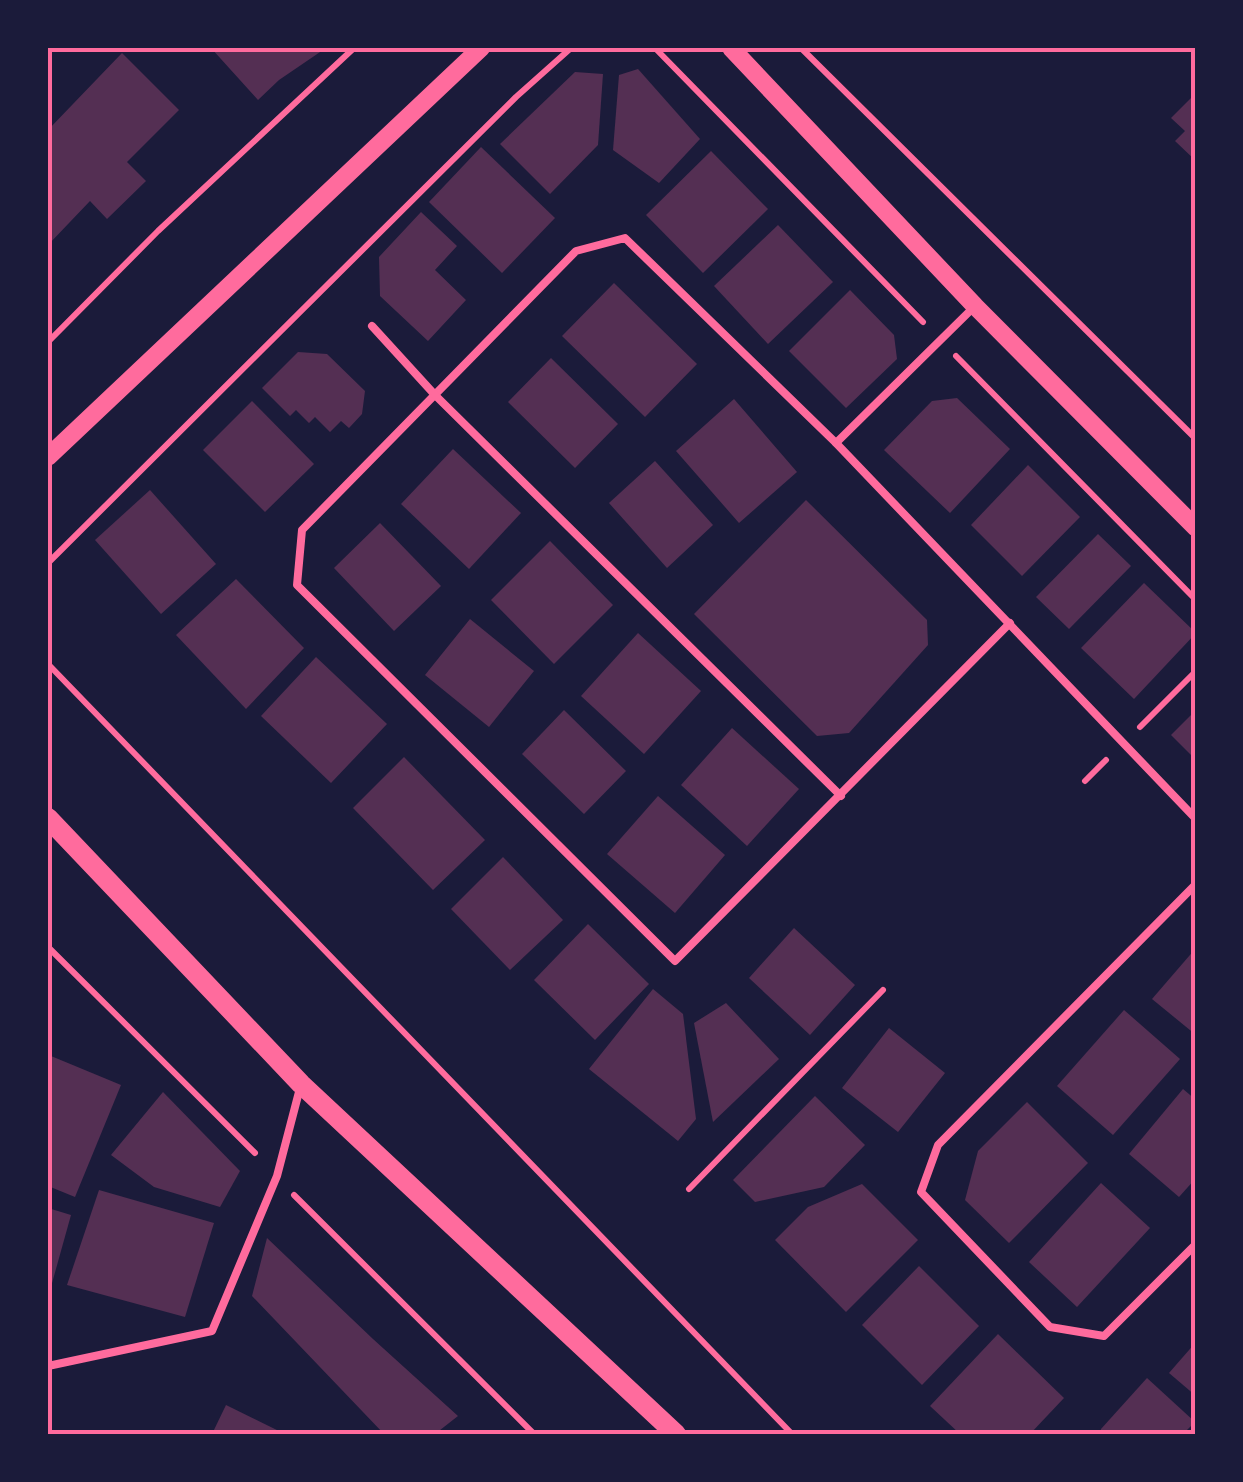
<svg xmlns="http://www.w3.org/2000/svg" width="1243" height="1482" font-family="'Times New Roman',serif">
  <rect width="100%" height="100%" fill="#1b1b3a"/>
  <g fill="#542f53">
    <polygon points="211,48 326,48 279,80 258,100"/>
    <polygon points="122,53 179,110 127,162 146,181 107,219 90,201 48,245 48,130"/>
    <polygon points="638,69 700,139 659,183 613,150 619,75"/>
    <polygon points="575,72 603,74 598,145 550,194 500,144"/>
    <polygon points="1196,93 1196,161 1175,141 1185,131 1171,118"/>
    <polygon points="481,147 555,218 502,273 429,202"/>
    <polygon points="711,151 768,209 703,273 646,215"/>
    <polygon points="421,212 457,246 435,270 466,300 428,341 380,296 379,257"/>
    <polygon points="778,225 833,282 768,344 714,286"/>
    <polygon points="614,283 697,364 645,417 562,336"/>
    <polygon points="850,290 894,335 897,359 846,408 789,351"/>
    <polygon points="298,352 327,354 365,391 362,414 349,428 341,421 330,432 315,417 309,423 296,410 290,416 262,388"/>
    <polygon points="551,358 618,424 575,468 508,402"/>
    <polygon points="957,398 1010,449 950,513 884,450 932,401"/>
    <polygon points="734,399 797,472 739,523 676,451"/>
    <polygon points="252,401 314,464 265,512 203,450"/>
    <polygon points="453,449 521,513 469,569 401,504"/>
    <polygon points="655,461 713,525 667,568 609,503"/>
    <polygon points="1028,465 1080,517 1022,576 971,525"/>
    <polygon points="150,490 216,564 161,614 95,540"/>
    <polygon points="806,500 927,620 928,645 849,733 817,736 694,614"/>
    <polygon points="380,523 441,586 394,631 334,568"/>
    <polygon points="1098,534 1131,566 1069,629 1036,597"/>
    <polygon points="550,541 613,605 554,664 491,600"/>
    <polygon points="236,579 304,648 246,709 176,635"/>
    <polygon points="1144,583 1196,633 1134,699 1081,648"/>
    <polygon points="470,619 534,671 489,727 425,675"/>
    <polygon points="638,633 701,691 644,754 581,696"/>
    <polygon points="316,657 387,724 331,783 261,716"/>
    <polygon points="564,710 626,771 584,814 522,754"/>
    <polygon points="1196,710 1196,760 1171,735"/>
    <polygon points="732,728 799,789 747,846 681,785"/>
    <polygon points="404,757 485,840 433,890 353,808"/>
    <polygon points="658,796 725,855 675,913 607,854"/>
    <polygon points="503,857 563,920 510,970 451,909"/>
    <polygon points="588,924 649,984 595,1040 534,980"/>
    <polygon points="794,928 855,985 810,1035 749,978"/>
    <polygon points="1196,948 1196,1035 1152,999"/>
    <polygon points="653,989 683,1014 696,1119 678,1141 589,1069"/>
    <polygon points="726,1003 779,1059 713,1122 694,1023"/>
    <polygon points="1124,1010 1180,1059 1113,1135 1057,1086"/>
    <polygon points="889,1028 945,1073 898,1132 842,1088"/>
    <polygon points="51,1056 121,1085 75,1197 48,1186 48,1065"/>
    <polygon points="1183,1089 1196,1100 1196,1178 1179,1197 1129,1154"/>
    <polygon points="163,1092 240,1171 220,1207 154,1187 111,1155"/>
    <polygon points="815,1096 865,1145 824,1187 755,1202 733,1180"/>
    <polygon points="1027,1102 1088,1163 1009,1243 965,1200 978,1151"/>
    <polygon points="1101,1183 1150,1228 1077,1307 1029,1262"/>
    <polygon points="862,1184 918,1240 846,1312 775,1240 808,1207"/>
    <polygon points="99,1190 214,1223 185,1317 67,1285"/>
    <polygon points="48,1208 71,1215 49,1294 48,1294"/>
    <polygon points="267,1238 373,1339 458,1416 435,1434 384,1434 252,1296"/>
    <polygon points="919,1266 979,1326 922,1385 862,1325"/>
    <polygon points="998,1334 1064,1398 1030,1434 960,1434 930,1406"/>
    <polygon points="1196,1342 1196,1396 1169,1373"/>
    <polygon points="1147,1378 1195,1422 1183,1434 1100,1434 1101,1429"/>
    <polygon points="226,1405 285,1434 212,1434"/>
  </g>
  <g fill="none" stroke-linecap="round" stroke-linejoin="round">
    <g stroke="#ff6b9d" stroke-width="6">
      <polyline points="655,48 923,322"/>
      <polyline points="801,48 1196,439"/>
      <polyline points="48,342 158,231 354,48"/>
      <polyline points="956,356 1196,600"/>
      <polyline points="48,563 516,97 571,48"/>
      <polyline points="48,664 792,1434"/>
      <polyline points="1140,727 1196,671"/>
      <polyline points="1085,781 1106,760"/>
      <polyline points="48,947 255,1153"/>
      <polyline points="689,1189 883,990"/>
      <polyline points="294,1195 534,1434"/>
    </g>
    <g stroke="#ff6b9d" stroke-width="8">
      <polyline points="975,306 836,443 625,238 576,251 302,530 297,585 675,961 1010,623"/>
      <polyline points="372,326 435,395 841,796"/>
      <polyline points="836,443 1196,819"/>
      <polyline points="1196,884 938,1145 921,1192 1050,1327 1104,1336 1196,1244"/>
      <polyline points="48,1366 212,1331 277,1176 300,1088"/>
    </g>
    <g stroke="#ff6b9d" stroke-width="18">
      <polyline points="731,48 975,306 1196,528"/>
      <polyline points="48,457 481,48"/>
    </g>
    <polyline stroke="#ff6b9d" stroke-width="20" points="48,818 301,1084 676,1434"/>
  </g>
  <rect width="1243" height="1482" fill="none" stroke="#1b1b3a" stroke-width="100"/>
  <rect x="50" y="50" width="1143" height="1382" fill="none" stroke="#ff6b9d" stroke-width="4"/>
</svg>
